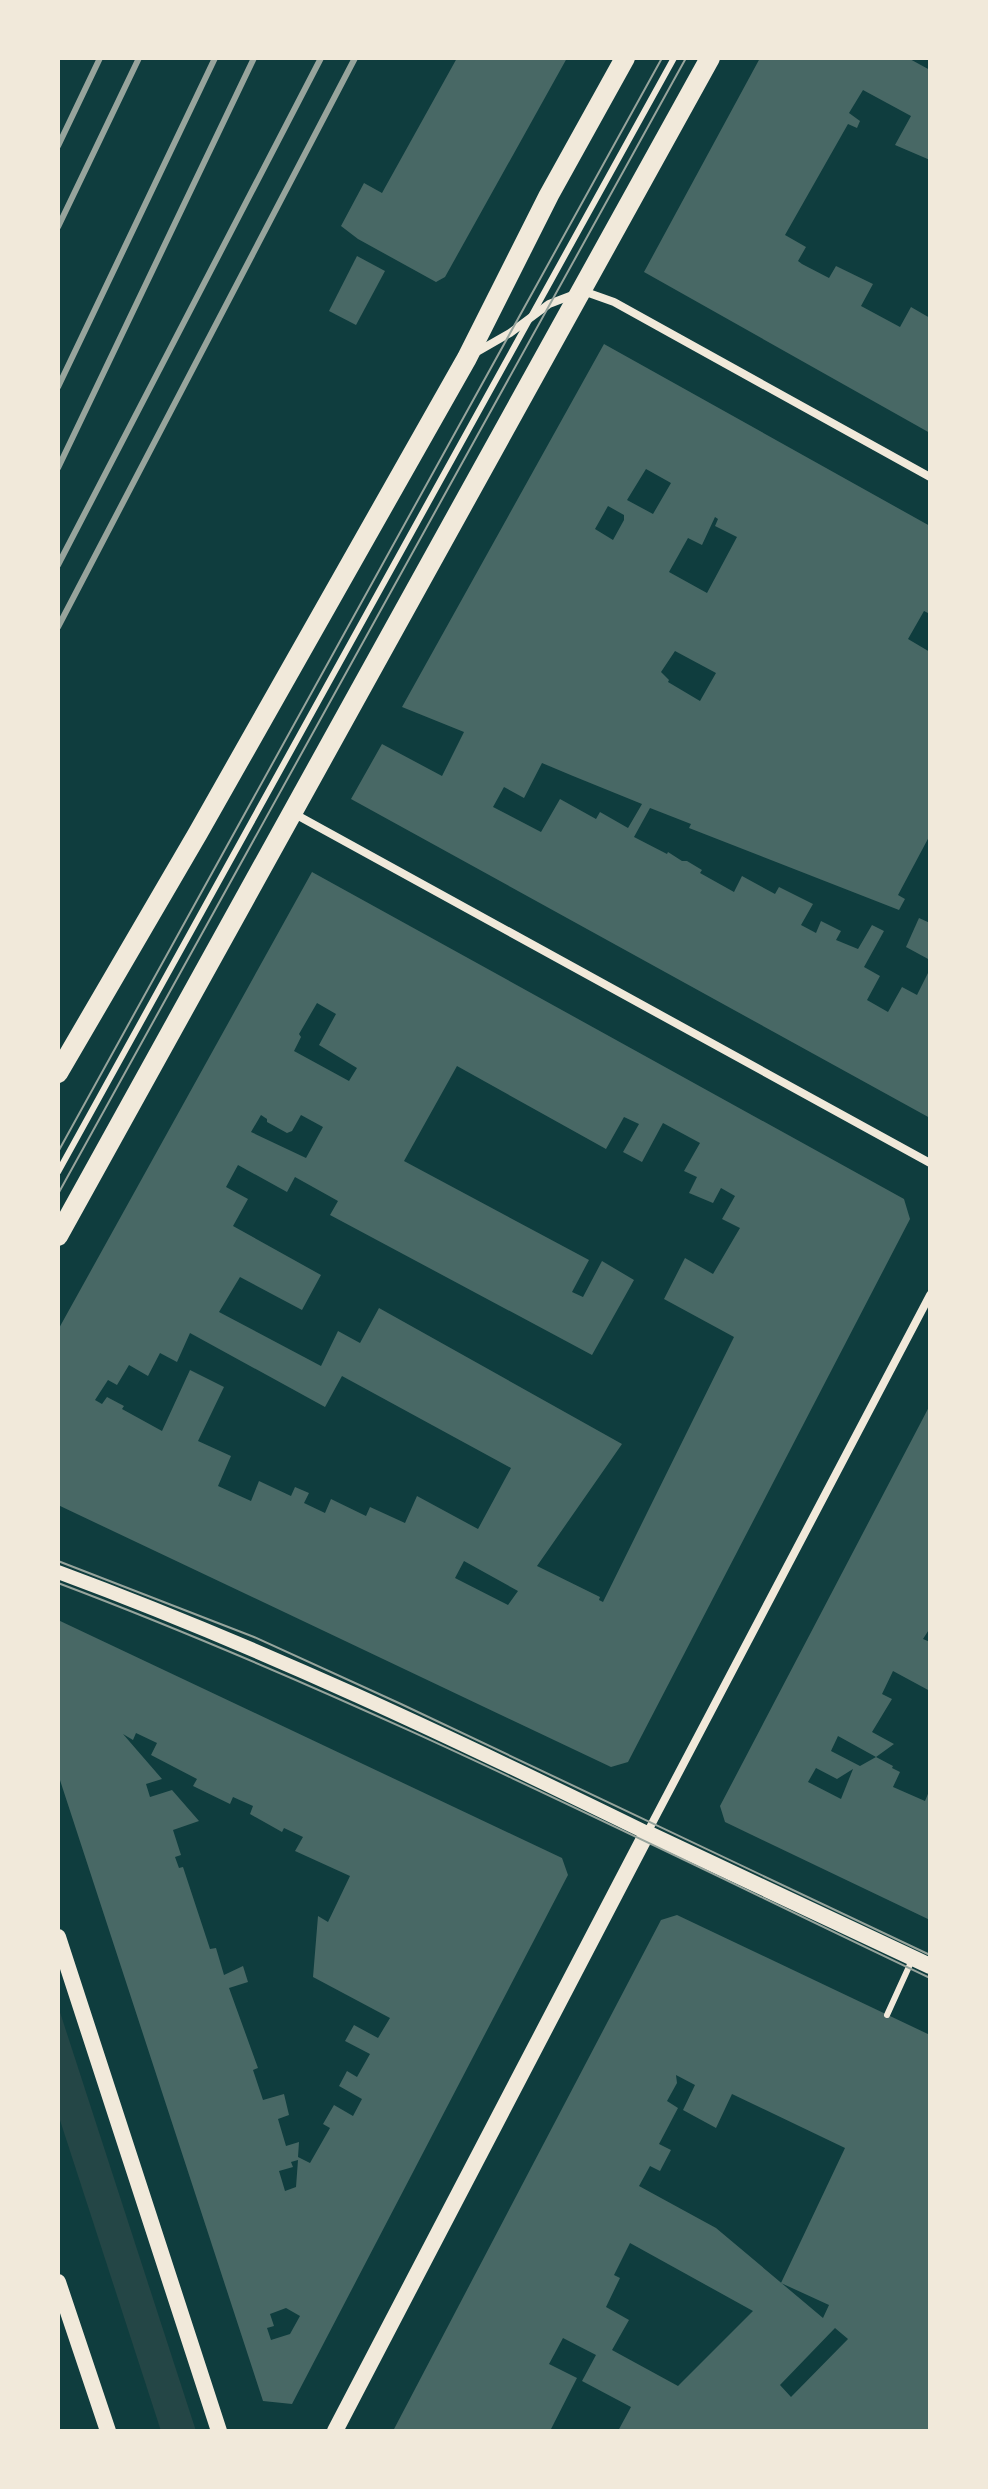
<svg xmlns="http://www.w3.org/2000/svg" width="988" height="2489" font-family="Lora,serif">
  <rect width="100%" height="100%" fill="#0f3d3e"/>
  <polygon fill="#244646" points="58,2006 196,2431 161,2431 58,2114"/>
  <g fill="#486865" fill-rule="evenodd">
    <polygon points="457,58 567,58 445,277 436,282 358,239 341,226 364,183 382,193"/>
    <polygon points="760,58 908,58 930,70 930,160 895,145 911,116 863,90 849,113 860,121 857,128 848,124 785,235 806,247 798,261 802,264 829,278 836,266 873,284 861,306 900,327 911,307 930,318 930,433 644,272"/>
    <polygon points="357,256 385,271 356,325 329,311"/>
    <path d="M604,344L930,526V614L924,611L908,639L930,652V835L898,895L905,899L899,910L689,828L691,824L650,808L634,837L667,854L668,852L682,861H687L702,870L700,873L734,892L742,876L775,894L779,887L813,904L801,925L816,933L821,921L841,931L836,940L858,949L872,925L884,931L864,967L880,976L867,1000L888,1012L902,987L917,995L930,969V1118L351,799L382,744L442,776L464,732L402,707ZM646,469L671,483L653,514L627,500ZM608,506L624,515V520L613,540L595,529ZM715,517L718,519L715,526L737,537L707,593L669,572L688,538L702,545ZM675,651L716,673L700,701L668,682L669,680L661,672ZM542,763L573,776L642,804L628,828L600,812L596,819L560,799L541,832L493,807L504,787L524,798Z"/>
    <path d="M312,872L904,1199L910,1219L628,1762L611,1767L58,1505V1330ZM317,1003L336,1014L319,1045L357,1068L349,1081L294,1051L301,1037L299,1034ZM457,1066L606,1149L624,1117L639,1124L623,1152L642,1162L663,1123L700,1143L684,1171L697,1177L689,1193L713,1203L721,1188L735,1196L722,1219L740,1228L713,1274L685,1258L664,1299L734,1337L603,1602L599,1600L600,1597L537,1566L622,1444L379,1308L360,1343L338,1331L321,1366L219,1312L240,1277L302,1310L321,1275L233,1226L248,1199L226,1187L238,1165L287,1192L295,1177L338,1201L330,1215L592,1355L634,1280L602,1261L583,1297L572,1292L589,1260L404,1161ZM261,1115L267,1119V1122L287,1133L292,1131L301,1115L323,1127L306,1158L251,1132ZM190,1333L325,1407L342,1376L511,1468L478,1529L417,1496L405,1523L370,1507L366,1516L331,1499L325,1513L304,1503L309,1493L295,1487L291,1496L259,1481L251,1501L218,1486L231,1456L198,1441L224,1387L190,1370L162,1431L122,1409L124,1406L107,1397L102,1404L95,1400L108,1380L117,1385L129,1365L148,1376L160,1353L177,1362ZM464,1561L518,1591L508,1605L455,1578Z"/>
    <polygon points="919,918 930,923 930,960 906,947"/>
    <path d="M930,1405V1628L923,1639L930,1642V1691L893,1671L882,1694L892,1699L872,1732L894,1744L876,1757L838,1736L831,1751L860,1766L876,1757L893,1766L892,1768L900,1772L893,1787L925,1801L930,1789V1920L725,1822L720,1806ZM816,1768L837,1779L853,1769L841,1799L808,1782Z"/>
    <path d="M58,1620L562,1858L568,1875L292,2404L263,2401L58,1774ZM136,1733L157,1743L151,1755L197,1779L193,1786L230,1804L233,1797L253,1806L250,1814L282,1832L284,1828L303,1837L295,1851L350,1876L328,1922L318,1916L313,1977L390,2018L378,2038L354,2025L345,2041L370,2054L357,2077L347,2071L339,2086L362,2099L353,2116L334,2105L323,2124L330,2128L310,2163L298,2157L299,2142L286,2146L278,2119L289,2115L284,2094L263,2100L253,2070L258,2068L229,1988L248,1982L243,1966L224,1975L216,1948L210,1949L183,1867L179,1868L175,1857L181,1855L173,1830L199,1821L172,1790L150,1797L146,1784L162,1779L123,1734L133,1740ZM298,2160L296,2187L285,2191L279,2171L293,2167L291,2162ZM286,2308L300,2316L290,2334L271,2340L267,2328L274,2326L270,2314Z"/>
    <path d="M677,1915L930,2035V2431H618L631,2407L582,2381L596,2355L563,2338L549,2364L577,2378L550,2431H393L661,1920ZM676,2075L695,2085L683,2110L716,2128L732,2094L845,2148L781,2283L829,2305L823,2318L716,2228L639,2186L650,2166L660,2171L671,2150L659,2144L678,2108L667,2101L677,2083ZM630,2243L753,2311L678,2386L612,2350L629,2320L606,2307L620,2278L614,2275ZM835,2328L848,2339L791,2397L780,2385Z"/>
  </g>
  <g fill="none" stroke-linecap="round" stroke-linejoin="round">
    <g stroke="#f1e9da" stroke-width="6">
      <polyline points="58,1172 674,58"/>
      <polyline points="887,2015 912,1960"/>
    </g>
    <g stroke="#f1e9da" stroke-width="8">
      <polyline points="475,353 510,333 549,304 583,291 614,302 930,477"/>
      <polyline points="293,813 930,1163"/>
      <polyline points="647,1833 930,1295"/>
    </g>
    <path stroke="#f1e9da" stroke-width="14" d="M58,1572C261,1647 453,1738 647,1833"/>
    <g stroke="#f1e9da" stroke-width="16">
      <polyline points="58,1937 219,2431"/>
      <polyline points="58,2282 108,2431"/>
      <polyline points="335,2431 647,1833 930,1966"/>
    </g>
    <g stroke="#f1e9da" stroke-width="20">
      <polyline points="58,1073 198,833 467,358 549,195 625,58"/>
      <polyline points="58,1236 710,58"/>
    </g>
    <g stroke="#97a49c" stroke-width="2">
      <polyline points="58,1152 662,58"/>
      <polyline points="58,1194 686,58"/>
      <polyline points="58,1561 254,1637 401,1704 930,1955"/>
      <path d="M58,1583C357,1696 642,1841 930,1978"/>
    </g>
    <g stroke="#97a49c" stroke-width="6">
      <polyline points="58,146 100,58"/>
      <polyline points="58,227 139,58"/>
      <polyline points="58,387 215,58"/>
      <polyline points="58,468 254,58"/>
      <polyline points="58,565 321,58"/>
      <polyline points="58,627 355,58"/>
    </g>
  </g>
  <rect width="988" height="2489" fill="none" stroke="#f1e9da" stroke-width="120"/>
</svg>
